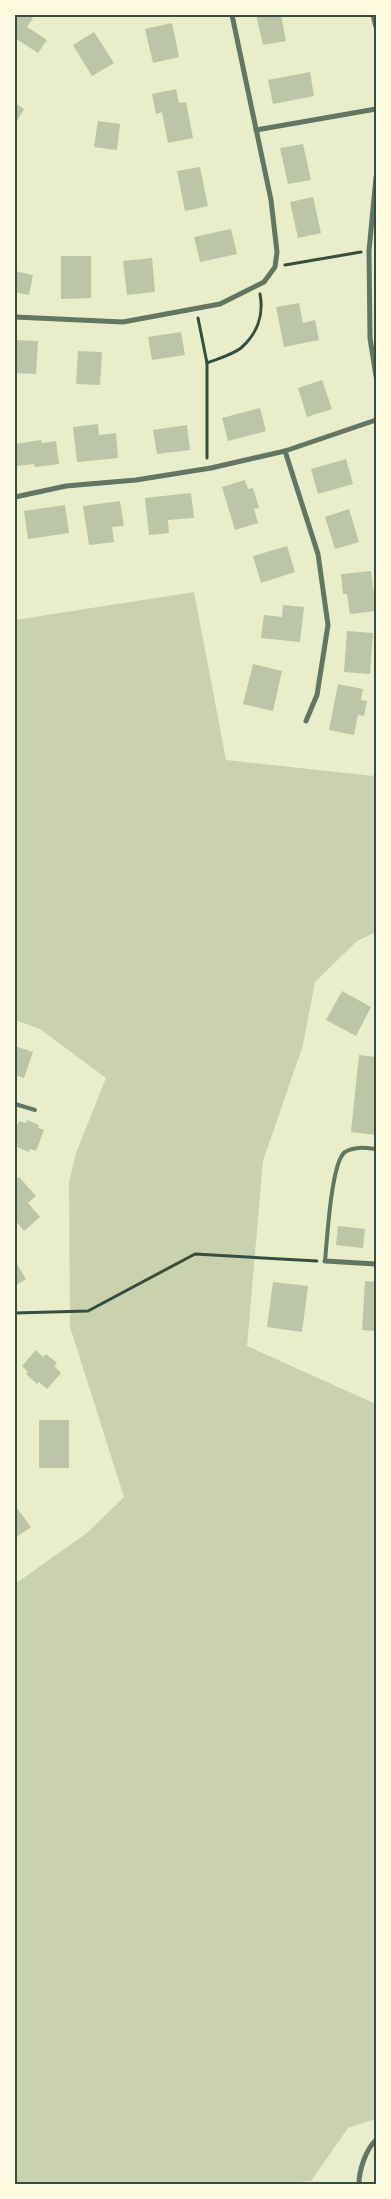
<svg xmlns="http://www.w3.org/2000/svg" width="391" height="2199" font-family="'IBM Plex Serif',serif">
  <rect width="100%" height="100%" fill="#e9edc9"/>
  <polygon fill="#cad2ad" points="194,592 226,760 373,776 376,773 376,932 357,941 315,982 303,1045 263,1161 247,1346 376,1404 376,2119 348,2128 311,2181 275,2184 15,2184 15,1584 87,1533 124,1497 70,1327 69,1182 76,1153 106,1078 40,1029 15,1020 15,620"/>
  <g fill="#bcc5a7">
    <polygon points="16,15 28,15 33,18 27,27 47,40 38,53 15,38"/>
    <polygon points="256,15 281,15 286,41 263,45"/>
    <polygon points="172,23 179,57 153,63 145,29"/>
    <polygon points="94,32 114,63 92,76 73,45"/>
    <polygon points="310,72 314,96 273,104 268,80"/>
    <polygon points="176,89 179,103 186,102 193,138 168,143 162,112 156,114 152,94"/>
    <polygon points="15,103 24,109 15,124"/>
    <polygon points="98,121 120,124 117,150 94,147"/>
    <polygon points="303,144 311,180 288,184 280,148"/>
    <polygon points="200,167 208,206 185,211 177,171"/>
    <polygon points="313,197 321,233 298,238 290,202"/>
    <polygon points="231,229 237,254 200,262 194,237"/>
    <polygon points="61,256 91,256 91,298 61,299"/>
    <polygon points="152,258 155,292 127,295 123,261"/>
    <polygon points="15,271 33,275 29,295 15,292"/>
    <polygon points="299,303 303,323 315,320 319,340 284,347 276,307"/>
    <polygon points="181,332 185,355 152,360 148,337"/>
    <polygon points="15,340 38,341 36,374 15,373"/>
    <polygon points="78,351 102,352 100,385 76,384"/>
    <polygon points="322,380 332,409 307,417 298,388"/>
    <polygon points="260,408 266,431 228,441 222,418"/>
    <polygon points="98,424 99,435 116,433 118,458 77,462 73,427"/>
    <polygon points="187,425 190,450 157,454 153,430"/>
    <polygon points="41,440 42,443 56,441 59,464 35,467 34,464 16,466 15,444"/>
    <polygon points="346,459 353,484 318,494 311,469"/>
    <polygon points="245,480 248,489 253,488 259,508 254,509 258,523 235,530 222,487"/>
    <polygon points="191,493 194,518 168,520 169,533 149,535 145,498"/>
    <polygon points="120,501 124,526 112,527 114,542 89,545 83,506"/>
    <polygon points="65,505 69,533 28,539 24,511"/>
    <polygon points="349,509 359,542 335,549 325,517"/>
    <polygon points="287,546 295,572 261,583 253,556"/>
    <polygon points="371,571 376,611 350,614 347,594 343,594 341,574"/>
    <polygon points="283,605 304,607 300,642 261,638 264,615 282,617"/>
    <polygon points="347,631 373,633 370,674 344,672"/>
    <polygon points="253,664 282,671 273,711 243,704"/>
    <polygon points="338,684 363,689 361,700 367,701 364,716 358,715 354,735 329,730"/>
    <polygon points="342,991 371,1007 356,1036 326,1020"/>
    <polygon points="15,1046 33,1052 24,1078 15,1075"/>
    <polygon points="359,1055 376,1057 376,1135 351,1132"/>
    <polygon points="27,1120 39,1125 38,1128 44,1130 36,1151 30,1149 29,1152 17,1147 18,1144 15,1143 15,1131 19,1121 26,1123"/>
    <polygon points="19,1177 36,1196 28,1203 40,1217 24,1231 15,1220 15,1180"/>
    <polygon points="338,1226 365,1229 363,1248 336,1245"/>
    <polygon points="15,1261 26,1279 15,1286"/>
    <polygon points="365,1281 376,1282 376,1331 362,1330"/>
    <polygon points="273,1282 308,1286 302,1332 267,1327"/>
    <polygon points="36,1350 43,1357 46,1354 57,1363 54,1366 61,1373 47,1389 39,1382 37,1384 26,1374 28,1372 22,1366"/>
    <rect x="39" y="1420" width="30" height="48"/>
    <polygon points="17,1508 31,1527 15,1538 15,1509"/>
  </g>
  <g fill="none" stroke-linecap="round" stroke-linejoin="round">
    <g stroke="#344e41" stroke-width="3">
      <polyline points="285,265 361,252"/>
      <polyline points="198,318 207,363 207,458"/>
      <path d="M207,363C217,359 232,355 241,348C257,334 264,315 260,294"/>
      <polyline points="15,1313 88,1311 195,1254 317,1261"/>
    </g>
    <g stroke="#617663" stroke-width="4">
      <polyline points="15,1104 35,1110"/>
      <path d="M325,1261C327,1242 331,1162 345,1152C354,1146 367,1148 376,1149"/>
    </g>
    <g stroke="#617663" stroke-width="5">
      <polyline points="373,15 376,27"/>
      <polyline points="256,130 376,109"/>
      <polyline points="376,177 369,251 370,338 376,376"/>
      <polyline points="15,317 123,322 220,304 264,282 275,267 277,252 271,200 232,15"/>
      <polyline points="285,451 318,554 328,625 317,695 306,721"/>
      <polyline points="15,497 66,486 136,480 211,468 285,451 376,420"/>
      <polyline points="325,1261 376,1264"/>
      <path d="M359,2184C359,2170 366,2149 376,2140"/>
    </g>
  </g>
  <rect width="391" height="2199" fill="none" stroke="#fefae0" stroke-width="32"/>
  <rect x="16" y="16" width="359" height="2167" fill="none" stroke="#344e41" stroke-width="2"/>
</svg>
